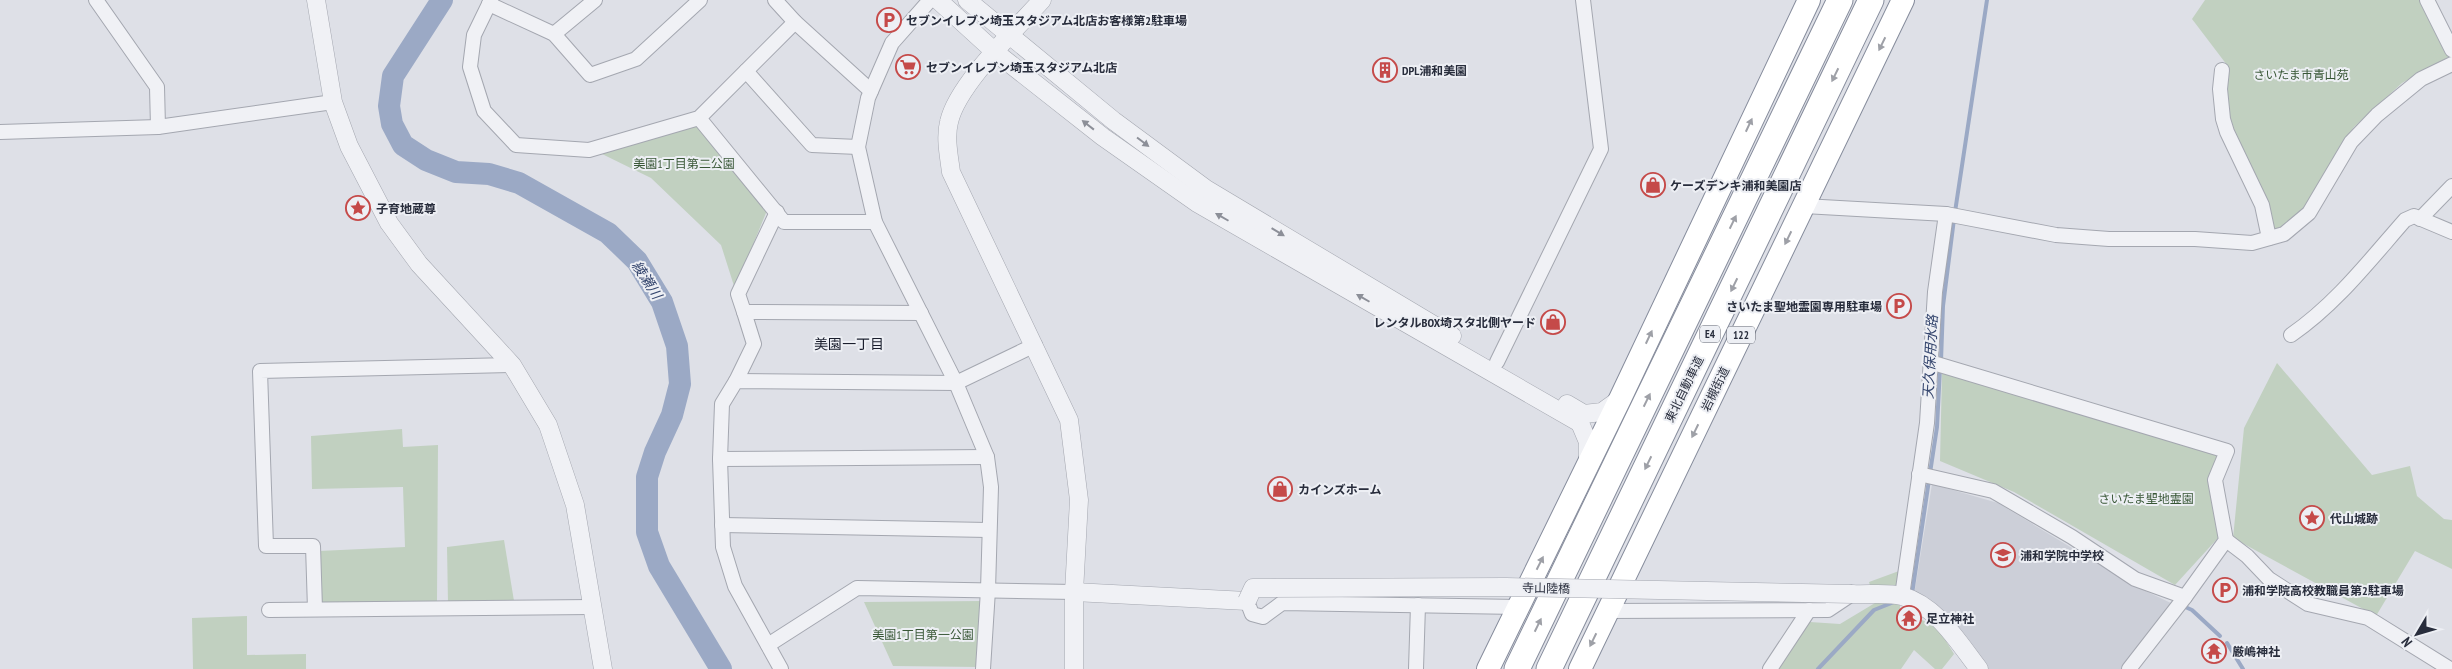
<svg xmlns="http://www.w3.org/2000/svg" width="2452" height="669" font-family="'PT Sans Narrow','Noto Sans JP',sans-serif">
  <rect width="100%" height="100%" fill="#dee0e7"/>
  <polygon fill="#cccfd8" points="1932,484 1998,503 2133,585 2173,604 2121,669 1987,669 1914,595"/>
  <g fill="#c1d0c0">
    <polygon points="2205,0 2420,0 2450,56 2402,83 2354,127 2337,151 2305,212 2275,232 2227,118 2227,65 2192,19"/>
    <polygon points="694,124 768,208 735,289 721,245 651,178 600,153"/>
    <polygon points="2277,363 2372,475 2410,466 2417,496 2444,519 2452,520 2452,569 2415,551 2376,616 2233,538 2244,428"/>
    <polygon points="1942,373 2218,455 2208,483 2218,538 2175,585 2014,492 1940,461"/>
    <polygon points="402,429 403,447 438,445 437,602 320,602 319,551 405,547 403,487 312,489 311,436"/>
    <polygon points="504,540 514,601 448,603 447,547"/>
    <polygon points="1899,571 1900,609 1938,628 1954,654 1942,669 1935,669 1914,650 1901,669 1779,669 1810,622 1840,624 1875,603 1869,582"/>
    <polygon points="982,601 978,667 893,666 864,602"/>
    <polygon points="247,616 247,655 306,654 306,669 193,669 192,618"/>
  </g>
  <g fill="none" stroke-linecap="round" stroke-linejoin="round">
    <g stroke="#9ba9c5" stroke-width="4">
      <polyline points="1955,212 1987,0"/>
      <polyline points="1941,361 1943,306 1954,219"/>
      <polyline points="1930,473 1937,427 1940,368"/>
      <polyline points="1912,594 1929,480"/>
      <polyline points="2183,606 2192,610 2220,636"/>
      <polyline points="2227,643 2243,669"/>
      <polyline points="1818,669 1874,610 1894,602"/>
    </g>
    <polyline stroke="#9ba9c5" stroke-width="22" points="442,0 393,76 389,106 392,124 403,145 426,160 456,172 489,174 519,183 608,233 637,261 662,302 677,346 680,384 672,415 655,452 647,477 647,532 659,566 721,669"/>
    <defs>
      <g id="minor">
        <polyline points="96,0 157,87 158,127"/>
        <polyline points="491,0 474,35 470,67 484,111 516,145 589,150 699,118 795,22"/>
        <polyline points="775,0 795,22 871,91"/>
        <polyline points="930,0 892,43 868,98 858,147 875,222 956,383 987,457 991,487 988,590 983,669"/>
        <polyline points="2427,0 2452,50"/>
        <polyline points="489,4 554,34 590,75 636,59 700,0"/>
        <polyline points="554,34 595,0"/>
        <polyline points="2222,70 2220,89 2223,119 2227,132 2262,205 2269,238"/>
        <polyline points="746,71 812,145 858,147"/>
        <polyline points="699,118 784,222 875,222"/>
        <polyline points="0,132 158,127 333,102"/>
        <polyline points="1804,206 1946,214 2056,235 2109,239 2195,239 2252,243 2284,234 2309,213 2351,142 2377,115 2421,79 2452,64"/>
        <polyline points="2420,219 2452,186"/>
        <polyline points="744,312 738,294 777,212"/>
        <path d="M2291,335C2336,304 2369,261 2405,220L2414,216L2452,232"/>
        <polyline points="1497,362 1601,149 1583,0"/>
        <polyline points="1930,362 2227,451 2215,480 2226,540 2185,597 2129,669"/>
        <polyline points="736,381 754,344 744,312 921,313"/>
        <polyline points="720,459 987,457"/>
        <polyline points="1919,474 1993,491 2072,537 2135,579 2185,597"/>
        <polyline points="722,525 988,530"/>
        <polyline points="2226,540 2247,556 2269,579 2308,604 2368,618 2450,669"/>
        <polyline points="1902,596 1927,423 1935,292 1946,214"/>
        <polyline points="1247,601 1252,614 1263,617 1282,603 1518,607"/>
        <polyline points="315,609 313,546 266,546 260,371 512,365"/>
        <polyline points="269,610 592,607"/>
        <polyline points="1607,611 1828,610 1852,594"/>
        <polyline points="768,645 857,588 1074,592"/>
        <polyline points="781,669 735,586 723,547 720,459 722,404 736,381 956,383 1035,345"/>
        <polyline points="1416,669 1418,605"/>
        <polyline points="1770,669 1809,610"/>
      </g>
      <g id="tertiary">
        <polyline points="316,0 333,102 349,146 389,223 419,264 512,365 548,425 575,505 603,669"/>
        <polyline points="938,0 995,52 1103,137 1197,203 1580,423 1588,442 1588,464"/>
        <polyline points="967,0 1114,121 1206,189 1452,336"/>
        <path d="M1042,0C1016,29 957,85 949,122C945,138 949,156 951,172L1069,420L1079,500L1074,592V669"/>
        <polyline points="1567,404 1584,414 1602,412 1620,399"/>
        <polyline points="1074,592 1247,601"/>
        <path d="M1852,594C1868,595 1887,592 1902,596C1937,606 1958,642 1979,669"/>
      </g>
      <g id="trunk">
        <polyline points="1488,669 1620,399 1809,0"/>
        <polyline points="1580,669 1903,0"/>
      </g>
      <g id="motorway">
        <polyline points="1517,669 1840,0"/>
        <polyline points="1549,669 1871,0"/>
      </g>
    </defs>
    <use href="#minor" stroke="#a4a7b0" stroke-width="16"/>
    <use href="#tertiary" stroke="#a4a7b0" stroke-width="19"/>
    <use href="#trunk" stroke="#868c9c" stroke-width="24"/>
    <use href="#motorway" stroke="#868c9c" stroke-width="27"/>
    <use href="#minor" stroke="#f0f1f5" stroke-width="14"/>
    <use href="#tertiary" stroke="#f0f1f5" stroke-width="18"/>
    <use href="#trunk" stroke="#fff" stroke-width="22"/>
    <use href="#motorway" stroke="#fff" stroke-width="25"/>
    <defs>
      <polyline id="tertiary-bridge" points="1247,601 1253,588 1506,587 1852,594"/>
    </defs>
    <use href="#tertiary-bridge" stroke="#a4a7b0" stroke-width="19" stroke-linecap="butt"/>
    <use href="#tertiary-bridge" stroke="#f0f1f5" stroke-width="18"/>
  </g>
  <defs><path id="oneway-solid" d="M-6-.8H1V-3.2L6.5 0L1 3.2V.8H-6Z" transform="scale(1.25)"/></defs>
  <g fill="#9ea0a7">
    <use href="#oneway-solid" transform="translate(1882 44) rotate(116)"/>
    <use href="#oneway-solid" transform="translate(1835 75) rotate(116)"/>
    <use href="#oneway-solid" transform="translate(1749 125) rotate(-65)"/>
    <use href="#oneway-solid" transform="translate(1733 222) rotate(-64)"/>
    <use href="#oneway-solid" transform="translate(1788 238) rotate(116)"/>
    <use href="#oneway-solid" transform="translate(1734 285) rotate(116)"/>
    <use href="#oneway-solid" transform="translate(1649 337) rotate(-65)"/>
    <use href="#oneway-solid" transform="translate(1647 400) rotate(-64)"/>
    <use href="#oneway-solid" transform="translate(1695 431) rotate(116)"/>
    <use href="#oneway-solid" transform="translate(1648 463) rotate(116)"/>
    <use href="#oneway-solid" transform="translate(1540 563) rotate(-63)"/>
    <use href="#oneway-solid" transform="translate(1538 625) rotate(-64)"/>
    <use href="#oneway-solid" transform="translate(1593 640) rotate(116)"/>
  </g>
  <g fill="#8c8f98">
    <use href="#oneway-solid" transform="translate(1088 125) rotate(-142)"/>
    <use href="#oneway-solid" transform="translate(1143 142) rotate(37)"/>
    <use href="#oneway-solid" transform="translate(1222 217) rotate(-150)"/>
    <use href="#oneway-solid" transform="translate(1278 232) rotate(31)"/>
    <use href="#oneway-solid" transform="translate(1363 298) rotate(-150)"/>
  </g>
  <defs>
    <symbol id="parking-ring" viewBox="-11 -11 22 22"><circle r="9.5" fill="#edeff4" stroke="#c54a49" stroke-width="1.5"/><path d="M-3.5-5.5H1a3.5 3.5 0 0 1 0 7H-1V5.5H-3.5ZM-1-3.4V-.6H.8a1.4 1.4 0 0 0 0-2.8Z" fill="#c54a49"/></symbol>
    <symbol id="supermarket-ring" viewBox="-11 -11 22 22"><circle r="9.5" fill="#edeff4" stroke="#c54a49" stroke-width="1.5"/><path d="M-6-5.5h2.5l.6 2H6L4.5 2H-2.5L-4.4-4H-6ZM-1.5 3.2a1.3 1.3 0 1 0 .1 0ZM3 3.2a1.3 1.3 0 1 0 .1 0Z" fill="#c54a49"/></symbol>
    <symbol id="building-ring" viewBox="-11 -11 22 22"><circle r="9.5" fill="#edeff4" stroke="#c54a49" stroke-width="1.5"/><path d="M-4-6H4V6H1V3H-1V6H-4ZM-2.5-4.3h1.7v1.8h-1.7ZM.8-4.3h1.7v1.8H.8ZM-2.5-1h1.7V.8h-1.7ZM.8-1h1.7V.8H.8Z" fill="#c54a49"/></symbol>
    <symbol id="shop-ring" viewBox="-11 -11 22 22"><circle r="9.5" fill="#edeff4" stroke="#c54a49" stroke-width="1.5"/><path d="M-5-2.5h2.3a2.7 3.5 0 0 1 5.4 0H5L5.5 6h-11ZM-1.5-2.5h3a1.5 2.3 0 0 0-3 0Z" fill="#c54a49"/></symbol>
    <symbol id="sight-ring" viewBox="-11 -11 22 22"><circle r="9.5" fill="#edeff4" stroke="#c54a49" stroke-width="1.5"/><path d="M0-6L1.8-2.2L6-1.7L2.9 1.2L3.7 5.4L0 3.3L-3.7 5.4L-2.9 1.2L-6-1.7L-1.8-2.2Z" fill="#c54a49"/></symbol>
    <symbol id="school-ring" viewBox="-11 -11 22 22"><circle r="9.5" fill="#edeff4" stroke="#c54a49" stroke-width="1.5"/><path d="M0-5L7-2L0 1L-7-2ZM-4 1L0 2.5L4 1V4Q0 6-4 4Z" fill="#c54a49"/></symbol>
    <symbol id="temple-ring" viewBox="-11 -11 22 22"><circle r="9.5" fill="#edeff4" stroke="#c54a49" stroke-width="1.5"/><path d="M0-6L5-2H3V0L6.5 2.5H4V6H1.5V3h-3V6H-4V2.5H-6.5L-3 0V-2H-5Z" fill="#c54a49"/></symbol>
  </defs>
  <g fill-rule="evenodd">
    <use href="#parking-ring" x="875" y="6" width="28" height="28"/>
    <use href="#supermarket-ring" x="894" y="53" width="28" height="28"/>
    <use href="#building-ring" x="1371" y="56" width="28" height="28"/>
    <use href="#shop-ring" x="1639" y="171" width="28" height="28"/>
    <use href="#sight-ring" x="344" y="194" width="28" height="28"/>
    <use href="#parking-ring" x="1885" y="292" width="28" height="28"/>
    <use href="#shop-ring" x="1539" y="308" width="28" height="28"/>
    <use href="#shop-ring" x="1266" y="475" width="28" height="28"/>
    <use href="#sight-ring" x="2298" y="504" width="28" height="28"/>
    <use href="#school-ring" x="1989" y="541" width="28" height="28"/>
    <use href="#parking-ring" x="2211" y="576" width="28" height="28"/>
    <use href="#temple-ring" x="1895" y="604" width="28" height="28"/>
    <use href="#temple-ring" x="2200" y="637" width="28" height="28"/>
  </g>
  <g text-anchor="middle" dominant-baseline="central" stroke-width="4" stroke-linejoin="round" paint-order="stroke">
    <g fill="#edeff4" stroke="#636773" stroke-width="1">
      <rect x="1700" y="325.5" width="20" height="17" rx="4"/>
      <rect x="1727" y="326.5" width="28" height="17" rx="4"/>
    </g>
    <g font-size="11" font-weight="bold" fill="#282d3c">
      <text x="1710" y="334">E4</text>
      <text x="1741" y="335">122</text>
    </g>
    <g font-size="12" font-weight="bold" fill="#282d3c" stroke="#edeff4" text-anchor="start">
      <text x="906" y="20">セブンイレブン埼玉スタジアム北店お客様第2駐車場</text>
      <text x="926" y="67">セブンイレブン埼玉スタジアム北店</text>
      <text x="1402" y="70">DPL浦和美園</text>
      <text x="1670" y="185">ケーズデンキ浦和美園店</text>
      <text x="376" y="208">子育地蔵尊</text>
      <text x="1882" y="306" text-anchor="end">さいたま聖地霊園専用駐車場</text>
      <text x="1536" y="322" text-anchor="end">レンタルBOX埼スタ北側ヤード</text>
      <text x="1298" y="489">カインズホーム</text>
      <text x="2330" y="518">代山城跡</text>
      <text x="2020" y="555">浦和学院中学校</text>
      <text x="2242" y="590">浦和学院高校教職員第2駐車場</text>
      <text x="1926" y="618">足立神社</text>
      <text x="2232" y="651">厳嶋神社</text>
    </g>
    <g font-size="12" fill="#385736" stroke="#edeff4">
      <text x="2301" y="74">さいたま市青山苑</text>
      <text x="684" y="163">美園1丁目第二公園</text>
      <text x="2146" y="498">さいたま聖地霊園</text>
      <text x="923" y="634">美園1丁目第一公園</text>
    </g>
    <g font-size="12" fill="#282d3c" stroke="#edeff4">
      <text transform="translate(1684 389) rotate(-64)">東北自動車道</text>
      <text transform="translate(1715 389) rotate(-64)">岩槻街道</text>
      <text transform="translate(1546 588) rotate(1)">寺山陸橋</text>
    </g>
    <g font-size="14" font-style="italic" fill="#35466e" stroke="#edeff4">
      <text transform="translate(647 280) rotate(57)">綾瀬川</text>
      <text transform="translate(1930 357) rotate(-87)">天久保用水路</text>
    </g>
    <g font-size="14" fill="#1a1e2d" stroke="#edeff4">
      <text x="849" y="344">美園一丁目</text>
    </g>
  </g>
  <g transform="translate(2417 634) rotate(232)" stroke="#edeff4" stroke-width="4" paint-order="stroke">
  <path d="M0-4L9 19L0 12L-9 19Z" fill="#282d3c"/>
  <text y="-8" font-size="14" font-weight="bold" text-anchor="middle" fill="#282d3c">N</text>
  </g>
</svg>
